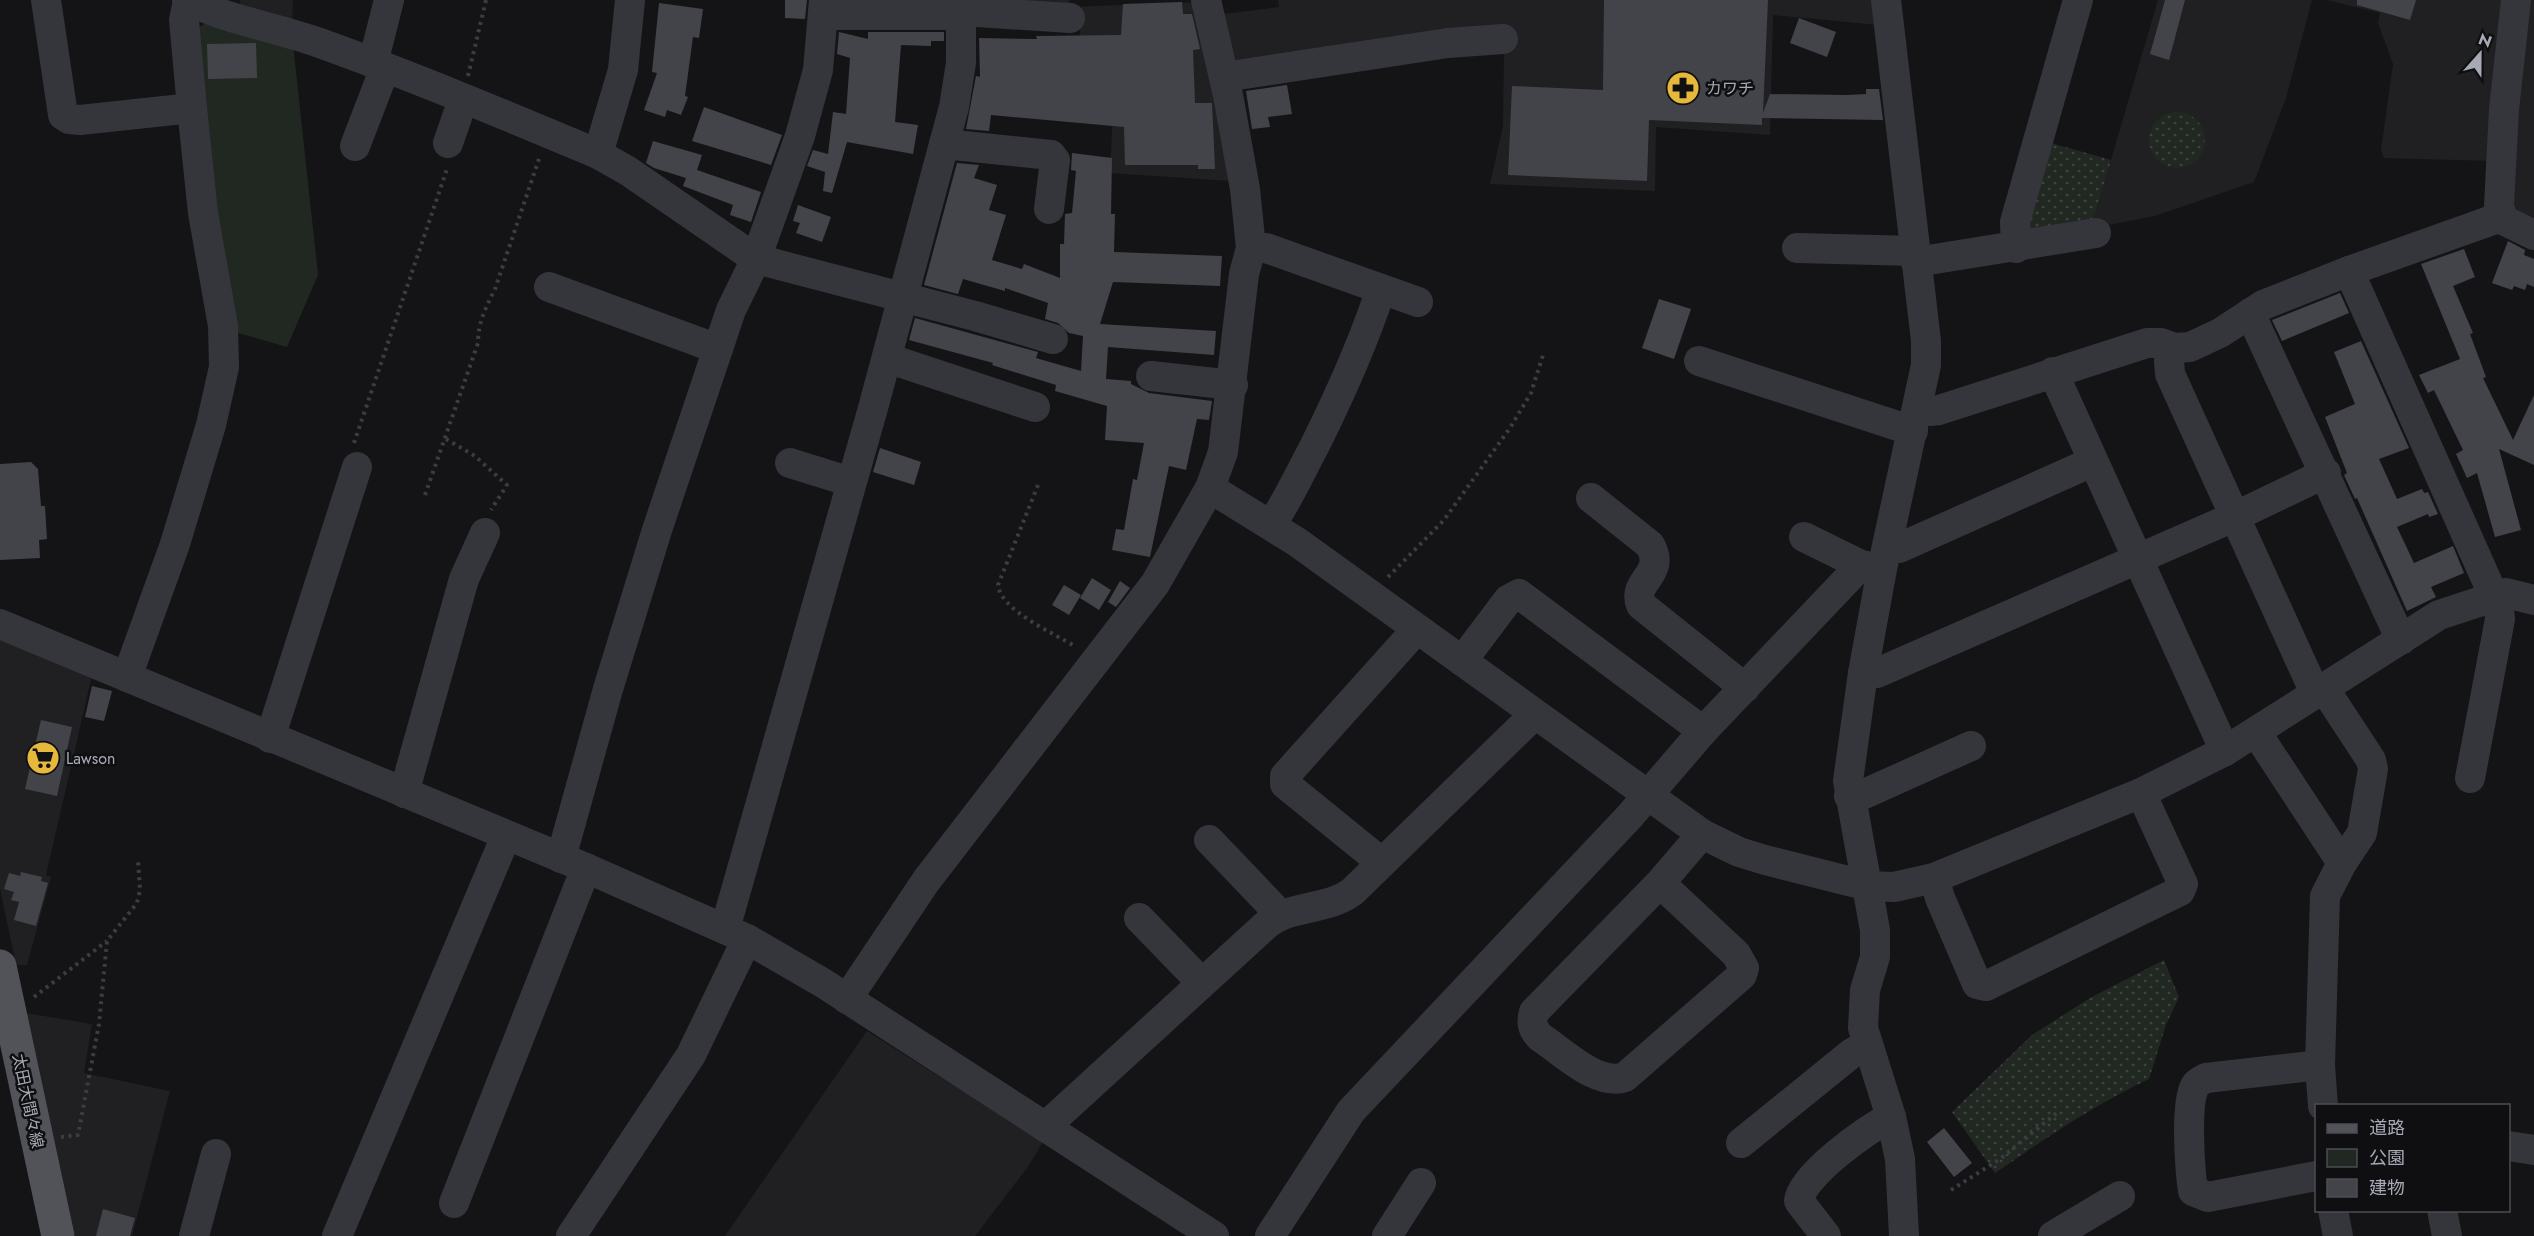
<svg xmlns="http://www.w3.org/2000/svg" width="2534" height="1236" font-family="Jost,'Noto Sans JP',sans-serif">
  <defs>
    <pattern id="grass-dots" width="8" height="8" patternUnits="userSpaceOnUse" patternTransform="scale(1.5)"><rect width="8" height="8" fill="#212822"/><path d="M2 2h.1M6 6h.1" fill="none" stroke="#3e4440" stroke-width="1.8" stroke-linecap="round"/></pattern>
  </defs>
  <rect width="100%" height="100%" fill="#141416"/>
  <g fill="#202023">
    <polygon points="240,0 293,0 292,24 241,9"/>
    <polygon points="971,0 1069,0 1070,7 1197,2 1230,181 1110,173 1114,90 1081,86 1080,29"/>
    <polygon points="1278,0 1875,0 1879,25 1773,15 1770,135 1656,127 1655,191 1490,184 1503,126 1504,51 1235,66 1216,15 1279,7"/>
    <polygon points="2158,0 2312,0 2286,98 2254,182 2155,216 2093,228 2093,221"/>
    <polygon points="2327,0 2505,0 2493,161 2384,158 2381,150 2393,64 2378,23 2380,13"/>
    <polygon points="2527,0 2534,0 2534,225 2508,204"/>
    <polygon points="0,634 93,671 46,875 51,877 27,965 16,965 0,889"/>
    <polygon points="26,1013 92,1024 84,1073 170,1091 132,1236 75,1236"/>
    <polygon points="867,1031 1043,1142 1027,1168 975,1236 725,1236"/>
  </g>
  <g fill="url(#grass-dots)">
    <circle cx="2177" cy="140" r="28"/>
    <polygon points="2044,141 2111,160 2093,221 2036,236 2023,219"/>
    <path d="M2164,960L2179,997L2166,1025L2149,1079C2090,1107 2048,1137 1995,1173L1952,1112L2032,1035L2090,998Z"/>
  </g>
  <polygon fill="#212822" points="209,21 293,44 318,275 287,347 235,332 221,252 193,31"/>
  <g fill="#434449">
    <polygon points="785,0 807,0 805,19 785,18"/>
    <polygon points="1604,0 1768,0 1763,113 1770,94 1847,95 1866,94 1866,89 1879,89 1883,120 1762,118 1762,125 1649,120 1647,181 1508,175 1512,86 1603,90"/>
    <polygon points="2165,0 2185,0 2169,60 2150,54"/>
    <polygon points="2357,0 2416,0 2410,20 2357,5"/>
    <polygon points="1182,2 1183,14 1192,14 1200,49 1193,50 1195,103 1212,103 1215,169 1198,169 1198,165 1125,165 1124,127 991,115 989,131 966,129 976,76 980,77 979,38 1037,39 1036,36 1121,35 1123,4"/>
    <polygon points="659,3 703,9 699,38 693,37 685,96 688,97 681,115 667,110 665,117 644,110 657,73 652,72"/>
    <polygon points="1799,18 1836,32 1827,57 1790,43"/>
    <polygon points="839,32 868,39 868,32 944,32 944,41 931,41 931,46 901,45 895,122 918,125 913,154 847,142 832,193 823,191 825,172 807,166 813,150 828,154 833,112 846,114 850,58 837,54"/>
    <polygon points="256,43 257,78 208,79 207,44"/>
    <polygon points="1287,85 1292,114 1268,117 1270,127 1252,129 1246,91"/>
    <polygon points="704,107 782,135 771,165 692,141"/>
    <polygon points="653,141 702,155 697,170 761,192 751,222 730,215 733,205 683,186 686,178 654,168 646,163"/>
    <polygon points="1072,153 1112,158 1111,214 1115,214 1114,252 1222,256 1220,286 1113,282 1100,324 1216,331 1214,355 1108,347 1106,379 1131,381 1131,384 1149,393 1212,401 1209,420 1197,419 1186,470 1169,466 1150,557 1112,550 1116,529 1124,530 1133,479 1137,480 1144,443 1105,440 1107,406 1055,391 1056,385 992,365 993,363 909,340 915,318 1038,352 1036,358 1081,371 1083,336 1069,333 1058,323 1045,319 1048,303 1005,288 1005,291 963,279 958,294 924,285 957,163 979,165 974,178 997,185 989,210 1006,215 992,260 1022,269 1024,264 1060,278 1060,244 1064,244 1065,214 1072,213 1076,171 1071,170"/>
    <polygon points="798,205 831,217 822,242 796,233 800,223 793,221"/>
    <polygon points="2508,241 2525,250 2524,255 2534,259 2534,287 2527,284 2525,290 2514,286 2512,290 2492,283"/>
    <polygon points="2464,249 2475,277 2453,286 2473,333 2470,334 2486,377 2483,378 2513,440 2534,395 2534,465 2499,449 2521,530 2495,537 2477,473 2467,478 2456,454 2463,450 2434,390 2428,393 2419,375 2460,359 2421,264"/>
    <polygon points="2340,293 2349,313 2282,341 2272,320"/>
    <polygon points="1659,299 1691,309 1674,359 1642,348"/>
    <polygon points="2361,341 2409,448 2379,459 2397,499 2422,489 2424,493 2428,492 2438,514 2429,517 2428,514 2397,527 2414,563 2453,546 2464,573 2431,587 2436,597 2407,611 2357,498 2355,499 2344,475 2347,473 2325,417 2355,404 2334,352"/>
    <polygon points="880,448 921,462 914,485 873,472"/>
    <polygon points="31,462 38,469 41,506 45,506 47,539 39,540 40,558 0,560 0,464"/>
    <polygon points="1092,578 1111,590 1099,610 1080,598"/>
    <polygon points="1120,581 1130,588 1116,607 1108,602"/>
    <polygon points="1064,585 1081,595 1069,615 1052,605"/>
    <polygon points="92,686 112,691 104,721 85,717"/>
    <polygon points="41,720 72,727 57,796 25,789"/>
    <polygon points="21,872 42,877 41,881 48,883 36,926 14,920 19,902 11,900 14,892 4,889 9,873 20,876"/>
    <polygon points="1944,1128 1972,1163 1954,1177 1927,1142"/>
    <polygon points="103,1209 135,1218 130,1236 96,1236"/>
  </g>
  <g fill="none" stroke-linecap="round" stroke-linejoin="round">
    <g stroke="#3b3d41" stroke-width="4" stroke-dasharray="3 4.5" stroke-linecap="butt">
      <polyline points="468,76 486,0"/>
      <polyline points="446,439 475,456 507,485 491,510"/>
      <polyline points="354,443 448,166"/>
      <path d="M1038,485L998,585C1001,611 1054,633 1076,647"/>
      <path d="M425,495L478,343C478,322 486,307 495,289L540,156"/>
      <polyline points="1388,577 1444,520 1510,428 1531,393 1543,355"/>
      <polyline points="34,997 107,941"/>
      <polyline points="61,1137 78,1135 99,1024 107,941 137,903 140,890 138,860"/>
      <polyline points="1951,1190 2000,1159 2058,1112"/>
    </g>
    <g stroke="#35363b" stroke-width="30">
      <polyline points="46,0 63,115 69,119 80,120 192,108"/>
      <path d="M187,0C228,20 274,27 317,42C412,76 505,115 598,154L628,171L756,259L975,316L1053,339"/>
      <polyline points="1886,0 1926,341 1926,365 1882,569 1863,673 1848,781 1875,930 1875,957 1865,990 1863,1028 1891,1117 1900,1159 1904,1236"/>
      <polyline points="2516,0 2504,109 2499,206 2503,220 2534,235"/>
      <polyline points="961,11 1070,18"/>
      <polyline points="824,15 961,15"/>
      <polyline points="373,63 389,0"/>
      <polyline points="1224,77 1448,43 1503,39"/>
      <polyline points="448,143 463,100"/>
      <polyline points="944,144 1051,155 1055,160 1049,209"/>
      <polyline points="355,146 385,68"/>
      <polyline points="598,154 623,70 630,0"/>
      <polyline points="1251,248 1266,248 1418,302"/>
      <polyline points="1797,248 1915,251"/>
      <polyline points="2016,248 2015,222 2078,0"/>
      <polyline points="1916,262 2096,233"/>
      <polyline points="2349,271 2499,608 2500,619 2470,778"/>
      <polyline points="549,287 718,349"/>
      <polyline points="2250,313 2401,640"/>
      <polyline points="2174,348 2169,361 2170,374 2311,684 2331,699 2371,760 2373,769 2362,833 2342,863 2325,896 2320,1065 2323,1106"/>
      <polyline points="887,358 1035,407"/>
      <polyline points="1699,361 1913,431"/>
      <polyline points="2053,372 2225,751"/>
      <polyline points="1151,376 1233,385"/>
      <polyline points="1919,407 1930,411 1939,410 2147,343 2161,343 2174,348 2190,347 2220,333 2263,305 2349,271 2501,217"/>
      <polyline points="790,463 851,482"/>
      <polyline points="1210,488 1297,542 1702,834 1739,852 1765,860 1868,886 1894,887 1934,878 2141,793 2225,751 2439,615 2506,593 2534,600"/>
      <path d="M1591,498L1650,545C1667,575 1631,580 1641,605L1745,688"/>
      <path d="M1271,525C1288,500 1300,473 1314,447C1340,395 1363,344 1381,289"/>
      <polyline points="1804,537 1861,565 1881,569"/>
      <polyline points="1887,548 1899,548 2092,462"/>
      <polyline points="0,624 586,868 747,939 823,983 1214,1236"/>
      <polyline points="1462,661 1508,600 1519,594 1703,731"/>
      <polyline points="1863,673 1877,673 2236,516 2326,473"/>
      <polyline points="127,677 175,544 211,425 224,367 223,326 203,213 192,108 184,20 188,1"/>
      <polyline points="2256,732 2342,863"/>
      <polyline points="270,738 357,467"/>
      <polyline points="404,793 464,579 485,533"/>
      <polyline points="1849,796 1862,795 1971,746"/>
      <polyline points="1209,840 1272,906 1277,916"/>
      <polyline points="561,858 608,689 657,530 731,310 756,259 800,136 818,70 824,0"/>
      <polyline points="1381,862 1285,784 1285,776 1417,629"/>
      <polyline points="1934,878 1940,898 1977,984 1986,986 2180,891 2183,884 2141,793"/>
      <path d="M1660,883L1736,954L1744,968L1742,975L1625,1077C1597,1087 1562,1051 1540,1037C1532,1028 1531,1023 1534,1012L1660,883L1702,834"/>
      <polyline points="1139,918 1202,983"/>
      <polyline points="725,929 873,408 954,107 961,63 961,0"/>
      <polyline points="847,999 926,881 1155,584 1210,488 1223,452 1244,274 1251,248 1245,189 1228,95 1206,0"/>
      <path d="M1045,1127L1267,924C1293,904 1326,911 1352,892L1534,715"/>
      <polyline points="1741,1143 1852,1053 1867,1044"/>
      <polyline points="2508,1146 2534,1150"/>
      <path d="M2316,1176L2208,1197L2193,1191C2190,1170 2185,1104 2195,1086C2197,1082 2202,1080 2206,1078L2320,1065"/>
      <polyline points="454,1203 586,868"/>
      <polyline points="2333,1210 2338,1236"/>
      <polyline points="2442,1210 2447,1236"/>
      <polyline points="194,1236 216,1154"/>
      <polyline points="337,1236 506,836"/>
      <polyline points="571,1236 691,1055 747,939"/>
      <polyline points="1270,1236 1351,1111 1629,817 1703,731 1861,565"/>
      <polyline points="1387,1236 1421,1183"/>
      <path d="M1826,1236L1799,1201C1801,1176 1868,1128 1891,1117"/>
      <polyline points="2053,1236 2120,1196"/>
    </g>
    <polyline stroke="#525359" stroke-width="33" points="0,966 58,1236"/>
  </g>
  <defs>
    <symbol id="pharmacy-disc" viewBox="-11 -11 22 22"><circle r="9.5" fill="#e6b83c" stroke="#0f0f11"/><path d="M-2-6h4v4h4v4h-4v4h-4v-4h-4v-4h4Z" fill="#111"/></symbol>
    <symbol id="supermarket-disc" viewBox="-11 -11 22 22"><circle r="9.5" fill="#e6b83c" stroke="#0f0f11"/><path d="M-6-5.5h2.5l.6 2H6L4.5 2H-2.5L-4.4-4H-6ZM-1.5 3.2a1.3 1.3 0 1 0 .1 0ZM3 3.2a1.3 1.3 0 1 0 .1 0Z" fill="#111"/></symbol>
  </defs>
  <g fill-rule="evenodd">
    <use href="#pharmacy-disc" x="1664" y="69" width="38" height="38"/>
    <use href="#supermarket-disc" x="24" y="739" width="38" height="38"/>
  </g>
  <g text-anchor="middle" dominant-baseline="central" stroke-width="5" stroke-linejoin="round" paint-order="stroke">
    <g font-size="16" fill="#a7aab5" stroke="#0f0f11" text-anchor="start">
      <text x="1706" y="88">カワチ</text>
      <text x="66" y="758">Lawson</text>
    </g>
    <g font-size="16" fill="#a7aab5" stroke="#0f0f11">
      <text transform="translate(28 1101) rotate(78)">太田大間々線</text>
    </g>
  </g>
  <rect x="2315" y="1104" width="195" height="108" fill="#0f0f11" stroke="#4c4d53" stroke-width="1.5"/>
  <rect x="2327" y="1124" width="30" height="9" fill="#525359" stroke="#4c4d53" stroke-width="1.5"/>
  <text x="2369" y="1134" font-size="18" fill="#a7aab5">道路</text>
  <rect x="2327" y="1149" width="30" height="18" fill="#212822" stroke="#4c4d53" stroke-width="1.5"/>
  <text x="2369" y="1164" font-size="18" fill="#a7aab5">公園</text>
  <rect x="2327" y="1179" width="30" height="18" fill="#434449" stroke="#4c4d53" stroke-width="1.5"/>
  <text x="2369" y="1194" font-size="18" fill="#a7aab5">建物</text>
  <g transform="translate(2480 54) rotate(21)" stroke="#0f0f11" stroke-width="4.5" paint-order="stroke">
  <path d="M0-4.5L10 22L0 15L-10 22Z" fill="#a7aab5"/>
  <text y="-9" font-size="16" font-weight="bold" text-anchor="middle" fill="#a7aab5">N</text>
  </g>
</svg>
